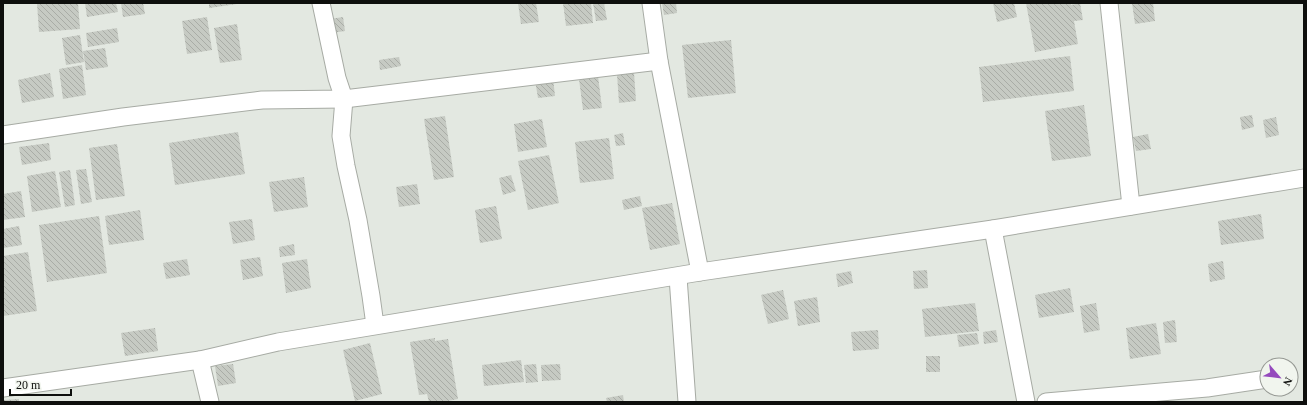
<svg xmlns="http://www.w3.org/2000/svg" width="1307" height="405" font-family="Georgia,serif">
  <defs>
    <pattern id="building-back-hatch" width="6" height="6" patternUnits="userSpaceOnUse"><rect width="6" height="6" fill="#c6cac3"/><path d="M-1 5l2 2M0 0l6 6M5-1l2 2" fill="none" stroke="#a9aca6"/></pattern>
  </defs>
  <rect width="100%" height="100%" fill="#e3e8e1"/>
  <g fill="url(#building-back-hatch)">
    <polygon points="37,3 78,3 80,29 39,32"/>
    <polygon points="85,3 116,3 118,12 87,17"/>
    <polygon points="121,3 143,3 145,14 123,17"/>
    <polygon points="209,3 237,3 237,4 209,8"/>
    <polygon points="518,3 536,3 539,22 521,24"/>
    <polygon points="563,3 591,3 593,23 566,26"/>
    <polygon points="593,3 604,3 607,20 596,21"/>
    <polygon points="662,3 676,3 677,13 664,15"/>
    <polygon points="993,3 1014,3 1017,17 997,22"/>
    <polygon points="1026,3 1071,3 1071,5 1080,3 1083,20 1074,21 1078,44 1035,52"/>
    <polygon points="1132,3 1153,3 1155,21 1135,24"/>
    <polygon points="207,17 212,50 187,54 182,21"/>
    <polygon points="343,17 345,31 332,33 330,19"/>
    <polygon points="237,24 242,60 220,63 214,28"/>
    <polygon points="117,28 119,42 88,47 86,33"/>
    <polygon points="80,35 84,62 66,65 62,38"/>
    <polygon points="731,40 736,93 688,98 682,45"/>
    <polygon points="105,48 108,67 86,70 83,51"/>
    <polygon points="1070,56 1074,91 983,102 979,67"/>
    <polygon points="399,57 401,66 380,70 379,60"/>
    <polygon points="82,65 86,95 63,99 59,69"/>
    <polygon points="50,73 54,97 22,103 18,80"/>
    <polygon points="634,73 636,101 619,103 617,74"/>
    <polygon points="598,76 602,108 583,110 579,79"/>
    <polygon points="553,78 555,96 538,98 535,80"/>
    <polygon points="1084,105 1091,156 1052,161 1045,111"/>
    <polygon points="1252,115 1254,127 1242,130 1240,117"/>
    <polygon points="445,116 454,177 434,180 424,119"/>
    <polygon points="1276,117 1279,135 1266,138 1263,120"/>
    <polygon points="542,119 547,147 518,152 514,124"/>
    <polygon points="238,132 245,174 175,185 169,143"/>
    <polygon points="623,133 625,145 616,146 614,135"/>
    <polygon points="1148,134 1151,149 1136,151 1133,137"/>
    <polygon points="609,138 614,179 580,183 575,142"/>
    <polygon points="49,143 51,160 22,165 19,147"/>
    <polygon points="117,144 125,196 96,200 89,148"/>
    <polygon points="549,155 559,203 528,210 518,161"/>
    <polygon points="86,169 92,202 81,204 76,170"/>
    <polygon points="70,170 75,205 65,207 59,172"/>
    <polygon points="55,171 61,207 32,212 27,176"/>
    <polygon points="511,175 516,191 503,195 499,178"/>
    <polygon points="304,177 308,207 274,212 269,182"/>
    <polygon points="417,184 420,204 399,207 396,187"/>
    <polygon points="21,191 25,217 3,220 3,194"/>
    <polygon points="640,196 642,206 624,210 622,200"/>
    <polygon points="672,203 680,244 650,250 642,208"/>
    <polygon points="496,206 502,239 480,243 475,210"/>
    <polygon points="140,210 144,240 109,245 105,216"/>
    <polygon points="1261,214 1264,239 1221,245 1218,221"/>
    <polygon points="99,216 107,273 47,282 39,225"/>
    <polygon points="252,219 255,240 233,244 229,222"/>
    <polygon points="19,226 22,245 3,248 3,229"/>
    <polygon points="294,244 295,255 280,257 279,247"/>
    <polygon points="28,252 37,311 3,316 3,256"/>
    <polygon points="260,257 263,276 243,280 240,260"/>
    <polygon points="187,259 190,275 166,279 163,263"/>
    <polygon points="307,259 311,288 286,293 282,263"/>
    <polygon points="1223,261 1225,279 1210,282 1208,264"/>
    <polygon points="927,270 928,288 914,289 913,271"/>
    <polygon points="851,271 853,283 838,287 836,274"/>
    <polygon points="1070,288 1074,312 1039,318 1035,295"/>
    <polygon points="783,290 789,319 768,324 761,295"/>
    <polygon points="817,297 820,322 798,326 794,301"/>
    <polygon points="975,303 979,331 925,337 922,309"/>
    <polygon points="1096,303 1100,330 1084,333 1080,306"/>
    <polygon points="1175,320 1177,342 1165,343 1163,322"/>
    <polygon points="1156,323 1161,354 1130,359 1126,328"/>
    <polygon points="155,328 158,351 125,356 121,333"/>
    <polygon points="878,330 879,349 853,351 851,332"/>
    <polygon points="996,330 998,342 984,344 983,332"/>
    <polygon points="977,333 979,344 959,347 957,335"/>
    <polygon points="435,338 435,341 448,339 458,399 443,402 429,402 427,394 419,395 410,342"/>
    <polygon points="370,343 382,394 355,401 343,350"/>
    <rect x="926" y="356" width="14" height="16"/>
    <polygon points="521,360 524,382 484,386 482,365"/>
    <polygon points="233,364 236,383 218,386 215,366"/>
    <polygon points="536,364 538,382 526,383 524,365"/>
    <polygon points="560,364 561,380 542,381 541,365"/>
    <polygon points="623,395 624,402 607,402 606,398"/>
    <polygon points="19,399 19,402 3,402 3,400"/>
  </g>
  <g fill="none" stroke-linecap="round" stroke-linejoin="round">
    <defs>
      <g id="minor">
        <polyline points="321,3 337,78 344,99 341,136 346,166 358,220 371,296 375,325"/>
        <polyline points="651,3 659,61 700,272"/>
        <polyline points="1109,3 1131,206"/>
        <polyline points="3,135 123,117 262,100 344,99 659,61"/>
        <polyline points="993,229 1026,402"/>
        <polyline points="678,277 687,402"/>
        <polyline points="200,360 210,402"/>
        <polyline points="3,388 200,360 278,342 700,272 993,229 1304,178"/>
        <polyline points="1046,402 1207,388 1267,379"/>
      </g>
    </defs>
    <use href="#minor" stroke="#a7aba4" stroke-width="19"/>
    <use href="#minor" stroke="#fff" stroke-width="17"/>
  </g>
  <rect width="1307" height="405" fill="none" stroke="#0e0f0d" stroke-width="8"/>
  <g transform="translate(1279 377) rotate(118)"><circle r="19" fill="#f1f5ee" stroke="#969994"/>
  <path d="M0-3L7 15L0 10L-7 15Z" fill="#954abd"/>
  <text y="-6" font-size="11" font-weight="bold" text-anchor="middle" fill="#0e0f0d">N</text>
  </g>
  <path d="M10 389v6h61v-6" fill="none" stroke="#0e0f0d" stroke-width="2"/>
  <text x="16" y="389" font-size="12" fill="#0e0f0d" stroke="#f1f5ee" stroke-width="3" paint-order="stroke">20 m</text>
</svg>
